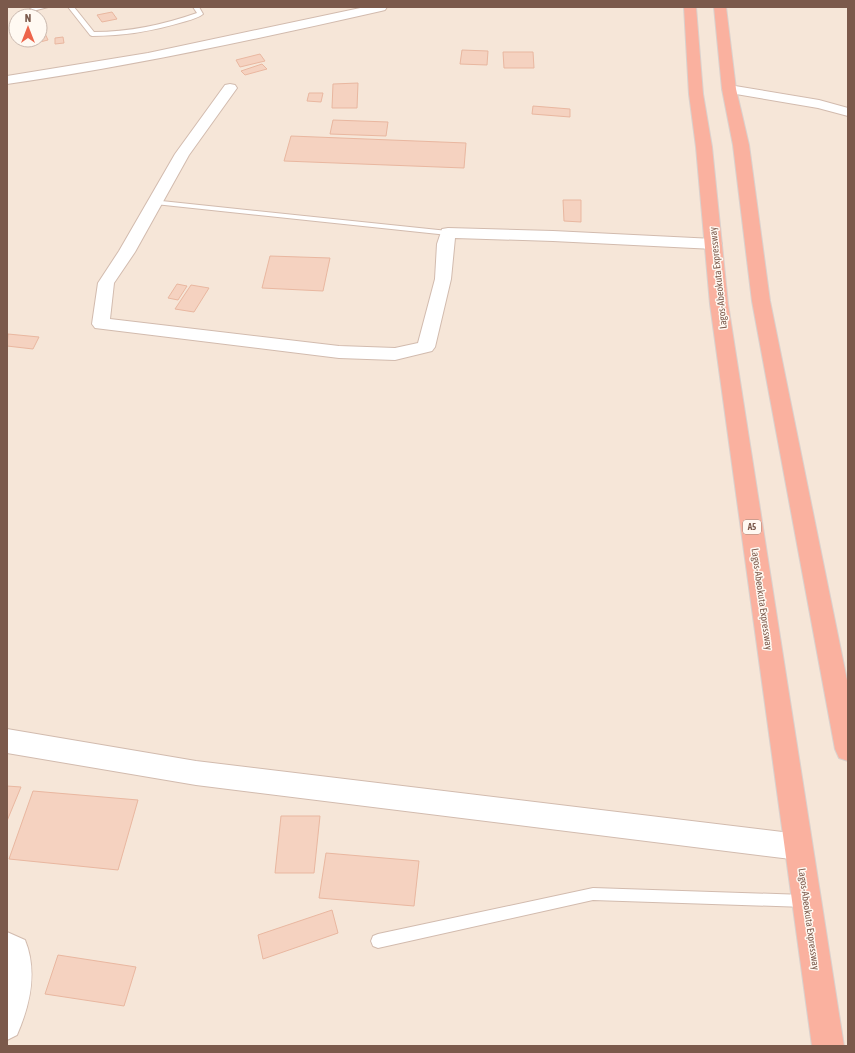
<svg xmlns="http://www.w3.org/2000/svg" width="855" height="1053" font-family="'Asap Condensed',sans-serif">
  <rect width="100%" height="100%" fill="#fef5eb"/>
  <path fill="#f6e6d8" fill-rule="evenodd" d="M7,7H848V1046H7ZM16,16H40V40H16Z"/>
  <g fill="#f5d2c0" stroke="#e9b7a0">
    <polygon points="112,12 117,19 102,22 97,15"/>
    <polygon points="43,29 48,40 36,43 35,40 40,40 40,30"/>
    <polygon points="63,37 64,43 55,44 55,38"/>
    <polygon points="462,50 488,51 487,65 460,64"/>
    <polygon points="503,52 533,52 534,68 504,68"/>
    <polygon points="260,54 265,61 240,67 236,60"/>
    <polygon points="262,64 267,69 245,75 241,71"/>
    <polygon points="358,83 357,108 332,108 333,84"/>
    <polygon points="309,93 323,93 321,102 307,101"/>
    <polygon points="533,106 570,109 570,117 532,114"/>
    <polygon points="333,120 388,122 386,136 330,134"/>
    <polygon points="291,136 466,143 464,168 284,161"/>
    <polygon points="563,200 581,200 581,222 564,221"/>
    <polygon points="270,256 330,258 323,291 262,288"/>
    <polygon points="177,284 187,286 178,300 168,298"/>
    <polygon points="191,285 209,288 194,312 175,309"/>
    <polygon points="8,334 39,337 33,349 7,346"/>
    <polygon points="7,786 21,787 7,821"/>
    <polygon points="33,791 138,800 118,870 9,859"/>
    <polygon points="281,816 320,816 314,873 275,873"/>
    <polygon points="326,853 419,861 414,906 319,898"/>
    <polygon points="332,910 338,933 263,959 258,935"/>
    <polygon points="58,955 136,967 124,1006 45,994"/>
  </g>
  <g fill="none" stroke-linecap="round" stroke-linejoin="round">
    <defs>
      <g id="lane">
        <polygon points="34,7 48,7 33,11 30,9"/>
        <path d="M68,7H74L94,32C129,32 163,25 197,13L193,7H199L203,14C198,18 190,20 183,22C153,31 123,36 92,36L90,35Z"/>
        <polygon points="152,200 448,231 452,233 448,235 155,204 151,202"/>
        <polygon points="593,888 805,895 810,896 811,901 810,906 805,907 593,900 378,948 373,946 371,941 373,936 378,934"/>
      </g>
      <g id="street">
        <path d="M365,7H387L385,10L381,11C257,39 133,66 7,84V76L148,53Z"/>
        <polygon points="230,84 235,85 237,88 189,155 135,252 114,283 110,319 339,346 395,348 418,343 435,279 437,244 442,229 448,228 553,231 714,239 720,240 722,244 720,248 714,249 553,241 455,238 451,279 435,347 432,351 395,360 339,358 95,328 92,324 98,283 119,251 175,154 225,85"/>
        <polygon points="729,85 819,100 848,108 848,116 818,108 724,92 722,89 724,86"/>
        <polygon points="7,729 196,761 799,834 808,838 812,847 808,856 799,860 196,785 7,753"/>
        <path d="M7,932L25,940C38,972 30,1005 17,1035L7,1040Z"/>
      </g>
      <g id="highway">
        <polygon points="684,7 696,7 703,94 712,147 728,304 844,1046 812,1046 710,304 696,147 689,94"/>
        <polygon points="714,7 726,7 736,89 749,145 770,301 848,685 848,761 839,758 835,749 752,301 733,145 722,89"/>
      </g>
    </defs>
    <use href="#lane" stroke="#d2bbae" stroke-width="2"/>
    <use href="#street" stroke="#d2bbae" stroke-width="2"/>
    <use href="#highway" stroke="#dad1cd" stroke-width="2"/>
    <use href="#lane" fill="#fff" fill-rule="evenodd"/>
    <use href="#street" fill="#fff" fill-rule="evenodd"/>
    <use href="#highway" fill="#fab19f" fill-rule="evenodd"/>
  </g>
  <g text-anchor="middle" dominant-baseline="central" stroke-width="3" stroke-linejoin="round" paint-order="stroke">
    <rect fill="#fff9f2" stroke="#a3897d" stroke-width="1" x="743" y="520" width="18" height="14" rx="3"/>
    <g font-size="9" font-weight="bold" fill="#7b594b">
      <text x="752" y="527">A5</text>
    </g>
    <g font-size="10" fill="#7b594b" stroke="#fff9f2">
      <text transform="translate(718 278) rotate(-96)">Lagos-Abeokuta Expressway</text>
      <text transform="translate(762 599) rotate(82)">Lagos-Abeokuta Expressway</text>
      <text transform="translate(809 919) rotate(82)">Lagos-Abeokuta Expressway</text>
    </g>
  </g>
  <rect width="855" height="1053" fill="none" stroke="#7b594b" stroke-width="16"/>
  <g transform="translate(28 28)"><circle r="19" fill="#fff9f2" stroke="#cab9af"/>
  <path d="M0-3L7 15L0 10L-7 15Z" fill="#ed644a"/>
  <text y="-6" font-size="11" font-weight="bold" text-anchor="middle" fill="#7b594b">N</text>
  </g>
</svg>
